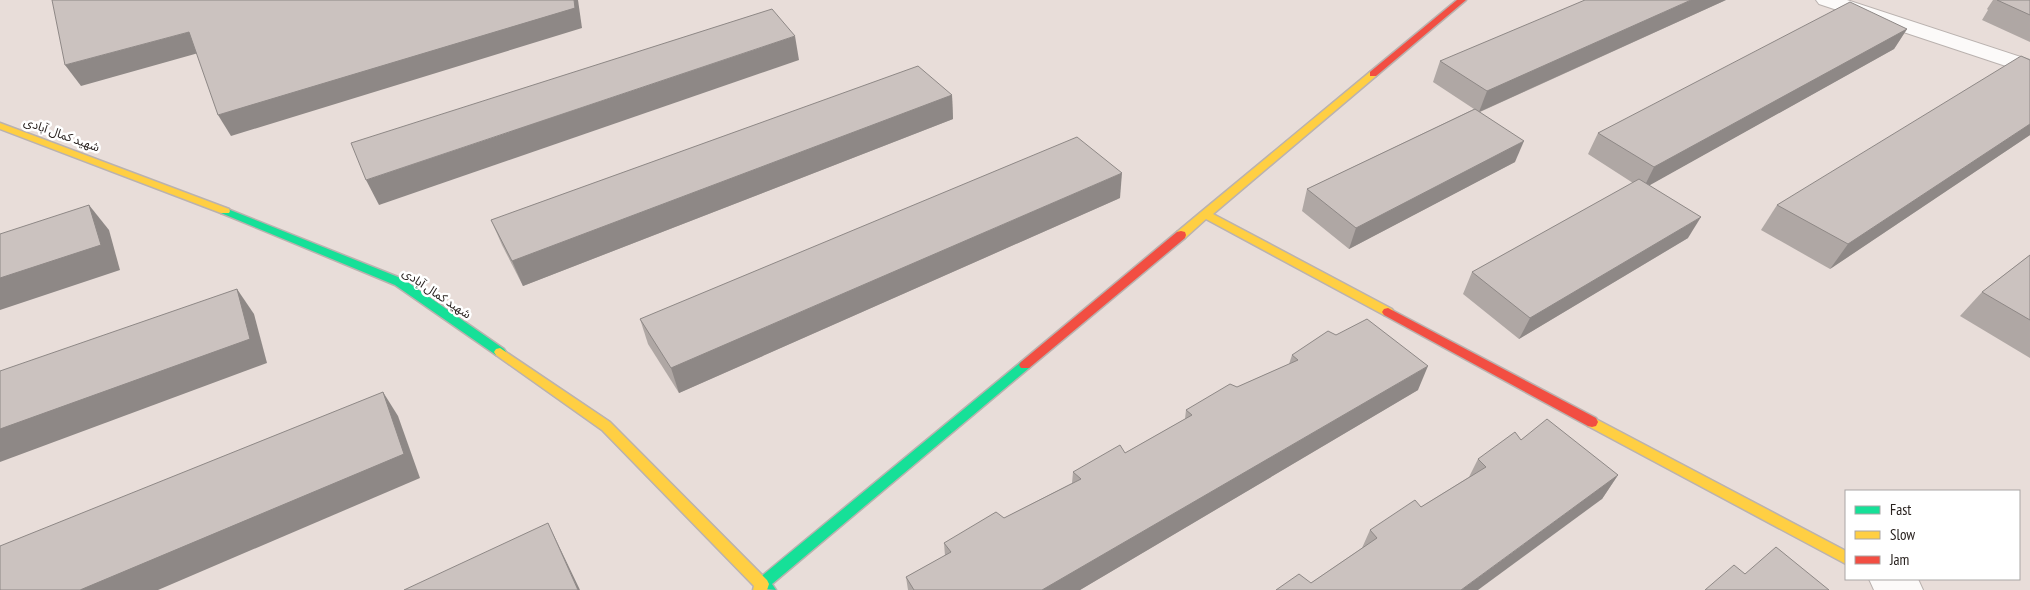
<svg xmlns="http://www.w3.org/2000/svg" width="2030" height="590" font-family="'PT Sans Narrow','Noto Sans Arabic',sans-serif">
  <rect width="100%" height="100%" fill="#e8ddd9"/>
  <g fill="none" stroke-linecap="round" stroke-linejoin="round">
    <defs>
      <g id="street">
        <polygon points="1816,0 1847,0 2030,60 2030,74 1819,4"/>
        <polygon points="1869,579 1918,579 1923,590 1874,590"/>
      </g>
      <g id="fast">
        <polygon points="225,208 403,279 504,349 506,352 504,355 496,355 395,285 221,213 220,211"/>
        <polygon points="1025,360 1029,362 1031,365 1029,368 772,584 776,590 757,588 755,584 757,580 1021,362"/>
      </g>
      <g id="slow">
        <polygon points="1373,71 1378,74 1376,76 1213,214 1392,309 1394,312 1392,315 1384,315 1206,219 1185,238 1177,238 1176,235 1177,232 1201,212 1370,72"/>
        <polygon points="0,123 229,209 230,211 229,213 221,213 0,129"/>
        <polygon points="500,348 610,422 767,580 769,584 767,590 753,590 754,586 602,430 496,355 494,352 496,349"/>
        <polygon points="1592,417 1846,551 1846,564 1588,426 1586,422 1588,418"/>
      </g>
      <g id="jam">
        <polygon points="1457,0 1466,0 1376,76 1370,76 1370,72"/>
        <polygon points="1181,231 1185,232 1186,235 1185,238 1029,368 1021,368 1019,365 1021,362 1177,232"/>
        <polygon points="1388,308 1596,418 1598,422 1596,426 1592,427 1588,426 1384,315 1382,312 1384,309"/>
      </g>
    </defs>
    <use href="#street" stroke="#bab2af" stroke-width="2"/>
    <use href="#fast" stroke="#bab2af" stroke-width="3"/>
    <use href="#slow" stroke="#bab2af" stroke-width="3"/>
    <use href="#jam" stroke="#bab2af" stroke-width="3"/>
    <use href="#street" fill="#fcfaf9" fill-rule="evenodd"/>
    <use href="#fast" fill="#16e098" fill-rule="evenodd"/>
    <use href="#slow" fill="#ffcf43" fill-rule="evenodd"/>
    <use href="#jam" fill="#f24e42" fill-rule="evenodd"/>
  </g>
  <g fill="#afa7a4">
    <polygon points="1726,0 1480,112 1515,162 1349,249 1302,211 1307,189 1474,109 1433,82 1440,61"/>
    <polygon points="1993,0 2030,0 2030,42 1982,20 1988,10 1987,9"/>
    <polygon points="1907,29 1894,49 1649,185 1688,238 1519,339 1463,294 1472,272 1633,183 1588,154 1598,133"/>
    <polygon points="2030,60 2030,135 1830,269 1761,230 1777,205"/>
    <polygon points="952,95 953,119 523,286 502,245 491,220"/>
    <polygon points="1120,198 679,393 648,344 640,319"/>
    <polygon points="2030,255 2030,358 1960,316 1982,292"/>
    <polygon points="1292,355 1418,390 1080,590 908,590 906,577 945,556 944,543 1004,518 1072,483 1073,472 1125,453 1185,419 1186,410 1289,364"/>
    <polygon points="1521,440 1618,475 1602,499 1311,583 1362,548 1370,530 1421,507 1469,477 1478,459"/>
  </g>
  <g fill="#8e8886">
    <polygon points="574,0 578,0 582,28 231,136 218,115"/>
    <polygon points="1691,0 1726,0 1479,112 1487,91"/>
    <polygon points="1907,29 1894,49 1643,189 1654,167"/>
    <polygon points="189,32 202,52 81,86 65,65"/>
    <polygon points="795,36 799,60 379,205 366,180"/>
    <polygon points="952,95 953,119 523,286 512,261"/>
    <polygon points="2030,124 2030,135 1830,269 1848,244"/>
    <polygon points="1524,141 1515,162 1349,249 1356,228"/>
    <polygon points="1122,173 1120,198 679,393 671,368"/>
    <polygon points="89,205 109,230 120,270 0,310 0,278"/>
    <polygon points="1701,217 1688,238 1519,339 1530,318"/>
    <polygon points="237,289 254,314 267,363 0,462 0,429"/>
    <polygon points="1428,366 1418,390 1080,590 1042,590"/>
    <polygon points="383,392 398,416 420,478 158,590 80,590"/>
    <polygon points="1618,475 1602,499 1478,590 1461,590"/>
    <polygon points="548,523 558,544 580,590 578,590"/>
  </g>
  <g fill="#cbc2bf" stroke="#8e8886">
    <polygon points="52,0 574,0 575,8 218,115 189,32 65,65"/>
    <polygon points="1585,0 1691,0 1487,91 1440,61"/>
    <polygon points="1997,0 2030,0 2030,15"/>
    <polygon points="1850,2 1907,29 1654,167 1598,133"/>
    <polygon points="772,9 795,36 366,180 351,143"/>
    <polygon points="2021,56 2030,60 2030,124 1848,244 1777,205"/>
    <polygon points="918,66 952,95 512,261 491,220"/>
    <polygon points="1475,109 1524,141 1356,228 1307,189"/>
    <polygon points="1077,137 1122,173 671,368 640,319"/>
    <polygon points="1639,179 1701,217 1530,318 1472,272"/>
    <polygon points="89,205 101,245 0,278 0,234"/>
    <polygon points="2030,255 2030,320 1982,292"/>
    <polygon points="237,289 250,339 0,429 0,371"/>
    <polygon points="1367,319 1428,366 1042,590 914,590 906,577 951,552 944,543 996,512 1004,518 1081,479 1073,472 1120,445 1125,453 1192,415 1186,410 1230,384 1237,387 1298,360 1292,355 1328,331 1336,335"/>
    <polygon points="383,392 404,454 80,590 0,590 0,546"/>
    <polygon points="1547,419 1618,475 1461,590 1276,590 1299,574 1311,583 1377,538 1370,530 1415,500 1421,507 1486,467 1478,459 1515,432 1521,440"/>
    <polygon points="548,523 578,590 404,590"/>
    <polygon points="1776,547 1829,590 1705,590 1734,565 1745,574"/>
  </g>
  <g text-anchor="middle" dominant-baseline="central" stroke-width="5" stroke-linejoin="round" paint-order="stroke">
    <g font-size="12" fill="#28211e" stroke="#fff">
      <text transform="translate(62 134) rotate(20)">شهید کمال آبادی</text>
      <text transform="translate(437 293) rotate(34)">شهید کمال آبادی</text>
    </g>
  </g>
  <rect x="1845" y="490" width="175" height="90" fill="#ffffff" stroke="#a9a6a5"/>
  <rect x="1855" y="506" width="25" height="8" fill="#16e098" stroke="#a9a6a5"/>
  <text x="1890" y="515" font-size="15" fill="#28211e">Fast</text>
  <rect x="1855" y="531" width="25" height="8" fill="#ffcf43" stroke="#a9a6a5"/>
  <text x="1890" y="540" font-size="15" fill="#28211e">Slow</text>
  <rect x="1855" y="556" width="25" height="8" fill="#f24e42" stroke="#a9a6a5"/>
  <text x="1890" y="565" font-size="15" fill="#28211e">Jam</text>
</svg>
